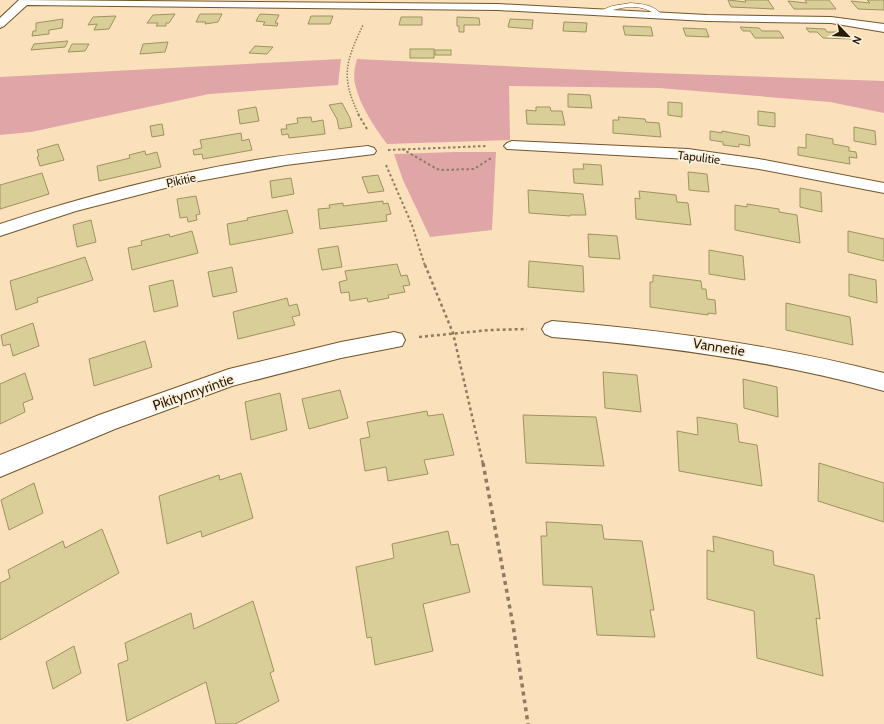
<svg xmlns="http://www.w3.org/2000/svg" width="884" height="724" font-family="Cabin,sans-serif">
  <rect width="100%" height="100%" fill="#fae0bb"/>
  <g fill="#e0a5a7">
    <polygon points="341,59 338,85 209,94 31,132 0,135 0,77"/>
    <path d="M357,59L628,72L884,81V113L830,102L659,88L509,86L510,140L387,144C374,126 360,106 355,84C353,75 355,67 357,59Z"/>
    <polygon points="456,152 496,152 492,230 430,237 403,180 394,154"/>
  </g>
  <g fill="#dace98" stroke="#9e925f">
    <polygon points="728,0 746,2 745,0 768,0 774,9 731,7"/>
    <polygon points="805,0 829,0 836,9 794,9 788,1 807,3"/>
    <polygon points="867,0 884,0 884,10 858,9 851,1 870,3"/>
    <polygon points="175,14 169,23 166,23 166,26 156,26 158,23 147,23 153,15"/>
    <polygon points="200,14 222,14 218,22 205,24 206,22 196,22"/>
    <polygon points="260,14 279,15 275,23 278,23 277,26 263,25 265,22 256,21"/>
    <polygon points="116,16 109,29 94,30 97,24 88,25 93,17"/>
    <polygon points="311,16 333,16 330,24 308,24"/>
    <polygon points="401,17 422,17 422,25 399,25"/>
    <polygon points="457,17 479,18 480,25 464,25 464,32 459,32 459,26 457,26"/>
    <polygon points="63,19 62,28 49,30 49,34 32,36 33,31 36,31 36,23"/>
    <polygon points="510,19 533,20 532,29 508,27"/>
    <polygon points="564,22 587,23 586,32 563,31"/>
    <polygon points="623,26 651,27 653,36 625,35"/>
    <polygon points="740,27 759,28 762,31 779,31 784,38 755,38 750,31 743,31"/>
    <polygon points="683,28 706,29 709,37 686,36"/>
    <polygon points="806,28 825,29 827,32 845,32 852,39 823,38 817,32 809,32"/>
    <polygon points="68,41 65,47 31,50 34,44"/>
    <polygon points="168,42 165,52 140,54 143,44"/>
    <polygon points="72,44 89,44 85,51 68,52"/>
    <polygon points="255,46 273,47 267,54 249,53"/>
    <rect x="410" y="49" width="24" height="9"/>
    <rect x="435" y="50" width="16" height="5"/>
    <polygon points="568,94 590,95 592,108 568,107"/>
    <polygon points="668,102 682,103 682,117 668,115"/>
    <polygon points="342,103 350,118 352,127 339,129 337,119 329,105"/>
    <polygon points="256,107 259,121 240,124 238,110"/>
    <polygon points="536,107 550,107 551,111 562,111 565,125 527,124 526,110 536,111"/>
    <polygon points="758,111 775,113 775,127 758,125"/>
    <polygon points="311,117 312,122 323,120 325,134 289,138 288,134 282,135 281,129 287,129 286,125 298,123 297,118"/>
    <polygon points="618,117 645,119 646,122 659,123 661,137 613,133 613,120 619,120"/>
    <polygon points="162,124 164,135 152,137 150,126"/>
    <polygon points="854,127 875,131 876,145 854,141"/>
    <polygon points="710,131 722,133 722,131 749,136 750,146 739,144 739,147 723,145 723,142 710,140"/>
    <polygon points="241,133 242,141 249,139 252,150 203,159 202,154 194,155 193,150 202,148 200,140"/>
    <polygon points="806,134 833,139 833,144 849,147 849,151 856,152 857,158 849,157 850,164 798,155 798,147 806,148"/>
    <polygon points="58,144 64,160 40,166 37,157 39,156 37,150"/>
    <polygon points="145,151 146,155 157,152 161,167 99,181 97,166 130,158 129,155"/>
    <polygon points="583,164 601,165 603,185 574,183 573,169 584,169"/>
    <polygon points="688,172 707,174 709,192 689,190"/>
    <polygon points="42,173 49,194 0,209 0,185"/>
    <polygon points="378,175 384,191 368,193 362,177"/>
    <polygon points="291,178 294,194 272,198 270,181"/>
    <polygon points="800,188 821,192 822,212 800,207"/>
    <polygon points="528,190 583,194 586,215 570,215 570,216 529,213"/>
    <polygon points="639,191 676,195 677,202 688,203 691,225 636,219 635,198 640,199"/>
    <polygon points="196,196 200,214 196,215 197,220 188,222 187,217 180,218 177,199"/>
    <polygon points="383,201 383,204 388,203 391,214 386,215 387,221 320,229 318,209 330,208 329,205 343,203 343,206"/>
    <polygon points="747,204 779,209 779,212 797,215 800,243 735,230 735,205 747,207"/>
    <polygon points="287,210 293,233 230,245 227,224 248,220 247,218"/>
    <polygon points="91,220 96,242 77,247 73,225"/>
    <polygon points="192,231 198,253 132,270 128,248 142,245 141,241 169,234 170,237"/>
    <polygon points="848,231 884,239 884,261 848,252"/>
    <polygon points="588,234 617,236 620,259 589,257"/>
    <polygon points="338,246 342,267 322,270 318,249"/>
    <polygon points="709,250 743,256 745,280 709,274"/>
    <polygon points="85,257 93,280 37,298 38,302 16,310 10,281"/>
    <polygon points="529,261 583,266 584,292 528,287"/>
    <polygon points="397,264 401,276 407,275 410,285 403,286 405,292 388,295 389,298 368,302 367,298 350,301 349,292 341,293 339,282 347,280 345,271"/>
    <polygon points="232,267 237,292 213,297 208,272"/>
    <polygon points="849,274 876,280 877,303 849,296"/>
    <polygon points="653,275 701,281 702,289 706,289 707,299 715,300 716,314 708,313 708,315 650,307 650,282 653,282"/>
    <polygon points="173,280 178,306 154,312 149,286"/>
    <polygon points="287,298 289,306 297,304 300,315 292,317 295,325 238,339 233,312"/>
    <polygon points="786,303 850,317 853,345 786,330"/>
    <polygon points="33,323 39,346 13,356 10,344 3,346 1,335"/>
    <polygon points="145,341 152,367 94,386 89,359"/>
    <polygon points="603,372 637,375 641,412 605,408"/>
    <polygon points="25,373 33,399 23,403 25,412 0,424 0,384"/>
    <polygon points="743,379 777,387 778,417 744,408"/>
    <polygon points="340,390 348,418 309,429 302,399"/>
    <polygon points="280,393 287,430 251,440 245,402"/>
    <polygon points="427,411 428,416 443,414 454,455 424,460 428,474 388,481 386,467 365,471 360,439 370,437 367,422"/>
    <polygon points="523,415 596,417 604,466 526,463"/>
    <polygon points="697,417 737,424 739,442 757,445 762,486 679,471 677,431 698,435"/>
    <polygon points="819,463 884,483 884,522 818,501"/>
    <polygon points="241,473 253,518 202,537 201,531 167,544 159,496 219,475 220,480"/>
    <polygon points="34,483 43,513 9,530 1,500"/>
    <polygon points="546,522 602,525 604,539 642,541 654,610 650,610 655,637 597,635 592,587 543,585 541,536 547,536"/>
    <polygon points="102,529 119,573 0,640 0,583 10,578 8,570 63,541 65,548"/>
    <polygon points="448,531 451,545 458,544 470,592 423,604 433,651 375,665 371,637 367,638 356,567 394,558 392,544"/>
    <polygon points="713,536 773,551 774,565 814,575 820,619 816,618 823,676 757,658 754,611 707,599 707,550 714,552"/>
    <polygon points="253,601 274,671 270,673 279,701 235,724 216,724 206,682 127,721 118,664 128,660 125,643 191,613 194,629"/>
    <polygon points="74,646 81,673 53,689 46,662"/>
  </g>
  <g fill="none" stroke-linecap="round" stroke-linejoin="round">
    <defs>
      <path id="service" d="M631,3C643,4 654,5 662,15L657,16C640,1 619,8 600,14L597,12L612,6Z"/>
      <g id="minor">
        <polygon points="19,0 498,4 707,15 831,17 884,24 884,32 831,23 707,21 498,10 27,5 4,26 0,28 0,18"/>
        <polygon points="512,141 688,149 759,159 884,183 884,193 759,169 688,159 507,149 504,146 507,143"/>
        <path d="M368,146L374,148L376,151L374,154L286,165L177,185L76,211L0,236V224C82,197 165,175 250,161C289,154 329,150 368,146Z"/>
        <path d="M552,321C664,330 775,345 884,373V391C775,361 665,346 552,337L545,334L542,329L545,324Z"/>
        <polygon points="394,332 402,334 405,340 402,346 341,358 232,386 115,429 0,477 0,455 99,415 229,369 341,342"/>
      </g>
    </defs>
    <use href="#service" stroke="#72562a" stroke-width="1"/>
    <use href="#minor" stroke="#72562a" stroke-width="2"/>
    <path stroke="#8f7c60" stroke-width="1.5" stroke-dasharray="1.5 1.5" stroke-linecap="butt" d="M359,115C340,77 346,61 363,25"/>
    <g stroke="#8f7c60" stroke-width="2" stroke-dasharray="2.5 2.5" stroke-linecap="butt">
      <polyline points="358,114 367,129"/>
      <polyline points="402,149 439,170 474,169 493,157"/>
      <polyline points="388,150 487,146"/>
      <polyline points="386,165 412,225 425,266"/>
    </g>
    <g stroke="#8f7c60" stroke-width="2.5" stroke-dasharray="3 3" stroke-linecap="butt">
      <polyline points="425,265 453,333 483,464"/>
      <polyline points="419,337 490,330 527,329"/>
    </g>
    <polyline stroke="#8f7c60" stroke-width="3.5" stroke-dasharray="4 4" stroke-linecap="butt" points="483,463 513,625 528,724"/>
    <use href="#service" fill="#fff" fill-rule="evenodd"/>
    <use href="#minor" fill="#fff" fill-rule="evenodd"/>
  </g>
  <g text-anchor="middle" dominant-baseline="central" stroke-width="3.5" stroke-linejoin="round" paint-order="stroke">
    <g font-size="12" fill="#281c09" stroke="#fdf0dd">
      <text transform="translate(699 157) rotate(7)">Tapulitie</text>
      <text transform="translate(181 180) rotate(-12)">Pikitie</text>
    </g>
    <g font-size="14" fill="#281c09" stroke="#fdf0dd">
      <text transform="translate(719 347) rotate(9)">Vannetie</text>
      <text transform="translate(193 392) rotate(-19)">Pikitynnyrintie</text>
    </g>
  </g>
  <g transform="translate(848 36) rotate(115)" stroke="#fdf0dd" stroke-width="3" paint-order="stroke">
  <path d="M0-3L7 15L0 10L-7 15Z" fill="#281c09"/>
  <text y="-6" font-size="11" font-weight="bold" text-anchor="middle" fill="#281c09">N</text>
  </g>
</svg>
